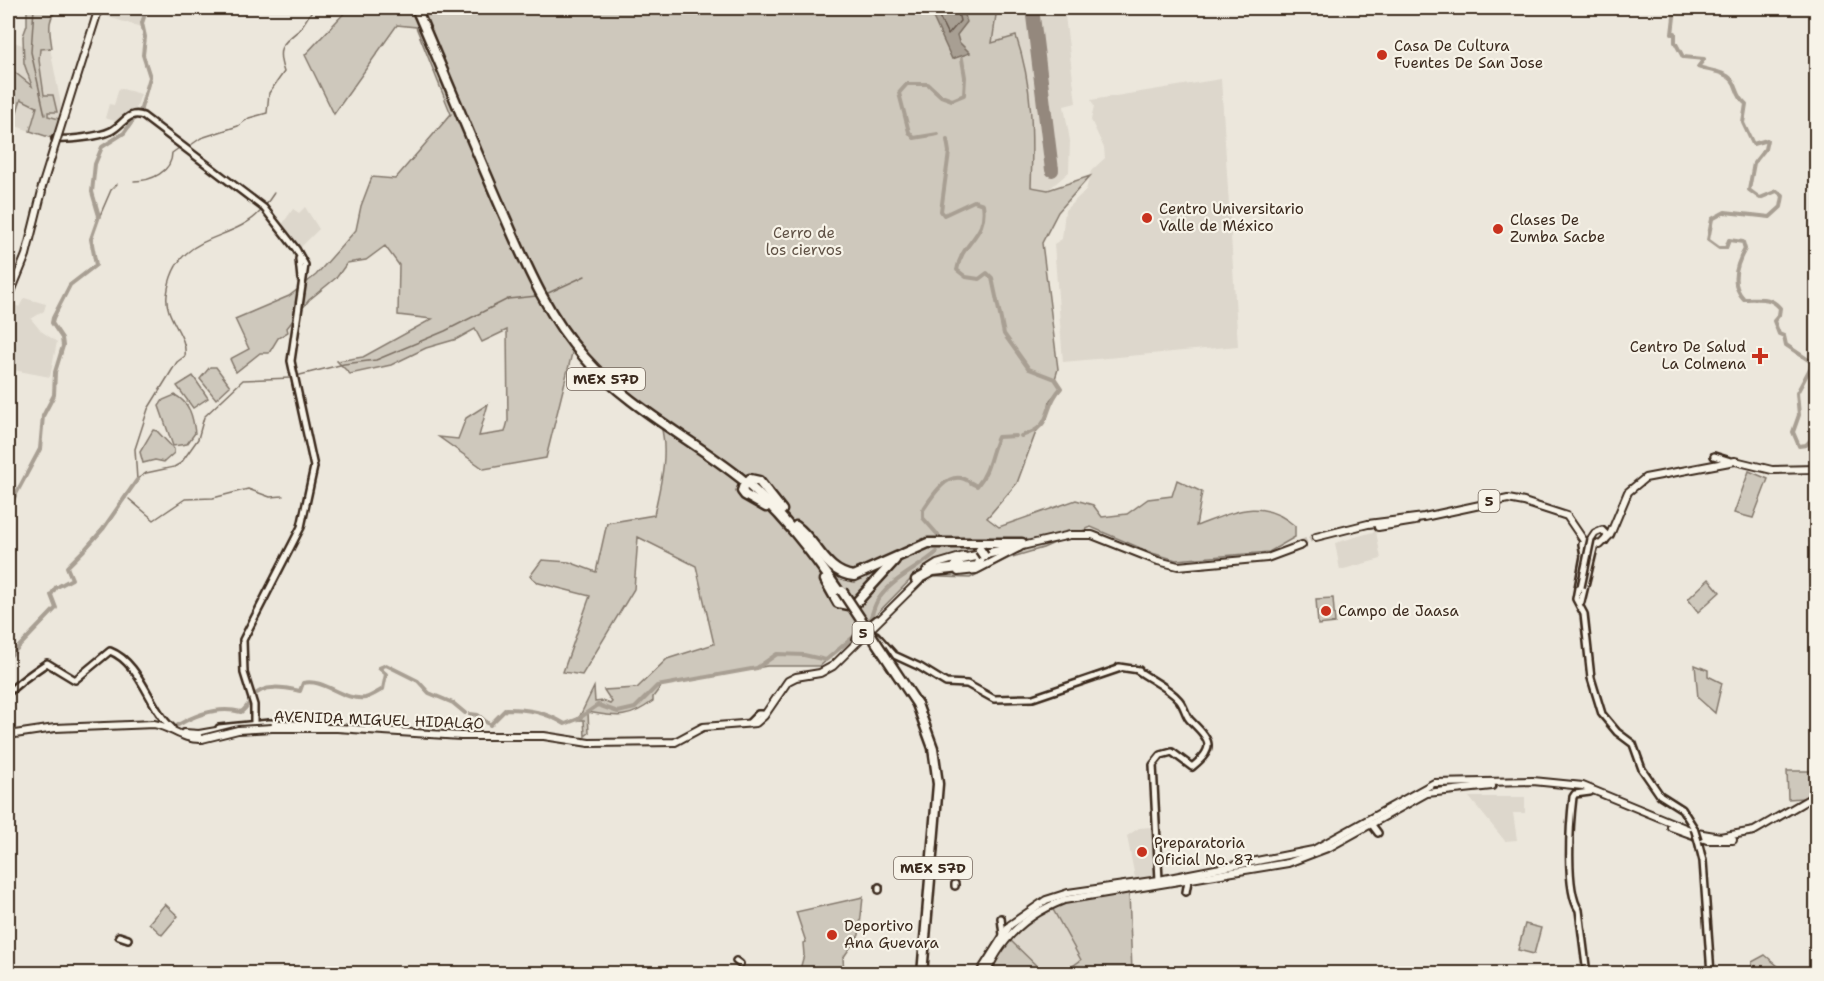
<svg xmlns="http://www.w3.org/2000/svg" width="1824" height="981" font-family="'Shantell Sans',sans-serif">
  <rect width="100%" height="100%" fill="#ece7dc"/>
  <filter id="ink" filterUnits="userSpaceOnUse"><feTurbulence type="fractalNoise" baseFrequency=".0167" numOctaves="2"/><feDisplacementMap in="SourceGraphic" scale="12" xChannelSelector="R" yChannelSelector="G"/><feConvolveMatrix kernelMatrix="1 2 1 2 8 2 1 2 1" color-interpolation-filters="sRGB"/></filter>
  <g filter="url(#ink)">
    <g fill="#ddd7cc">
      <polygon points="79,8 147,8 143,17 144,28"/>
      <polygon points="997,8 1064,8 1076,103 1064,106 1070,141 1069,172 1048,190 1031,188 1032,111 1026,72 1016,37 992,43"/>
      <polygon points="8,40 25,46 24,63 32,87 8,67"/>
      <polygon points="50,48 62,110 59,119 48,116 40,74 40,49"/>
      <polygon points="1221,79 1238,346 1063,362 1054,244 1062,239 1065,210 1086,190 1091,171 1105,158 1104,148 1091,120 1094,106 1091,100"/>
      <polygon points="119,88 141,94 134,114 121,123 105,118 109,104 114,105"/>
      <polygon points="21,99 37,107 30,131 13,125"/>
      <polygon points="305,207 319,229 299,249 281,226 293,209 299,213"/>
      <polygon points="24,298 46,304 44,311 31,319 41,331 57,342 50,377 8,369 8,349 12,325 8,324 8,301 19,307"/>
      <polygon points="1376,531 1381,559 1340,570 1335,543"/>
      <polygon points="1469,797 1525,797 1525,813 1513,813 1517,840 1505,841"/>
      <polygon points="1151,827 1156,876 1135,878 1127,836 1139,828"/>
      <polygon points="1051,906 1081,960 1063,973 1044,973 1009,939 1016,931"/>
    </g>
    <g fill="#cec8bc" stroke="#84796d" stroke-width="1.5">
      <path d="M27,8H61C45,16 50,33 52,48L40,49L39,60L44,95H53L57,112H48V116L59,119L55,139L30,131L37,107L21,99L13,125L8,124L13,96L8,87V67L32,86L24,63L23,36L27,25Z"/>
      <path d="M349,8H997L992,43L1016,36C1033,86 1033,135 1031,187L1048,190L1090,176L1058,212L1042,243L1058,369L1055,379L1061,388L1050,400L1047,419L1036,432L1017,483L987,518L999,527L1076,500L1093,505L1102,517L1127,514L1148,499L1172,496L1177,480L1202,492L1196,526C1232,513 1261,496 1295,526V537L1269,552L1176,560L1152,553L1091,527L1043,548L1009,558L970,578L914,576L858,633L820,666H767L662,685L653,697V701C628,720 617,717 588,712L589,733L585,736L584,720H578L594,687L595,702L603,701L610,704L612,702L604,690L637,688L667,659L714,644L696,566L638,537L634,589L582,675L563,672L590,596L539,583L530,576L542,560L569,562L596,572L607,523L654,515C660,486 669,455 661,426L573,349L546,458L484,469L439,437L458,439L466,418L488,404L479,436L505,432L508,421L507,330L482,342L475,329L457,339L426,348L391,365L350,374L337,361L363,357L432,319L398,315L399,265L385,246L366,260L347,263L337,277L309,300L287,328L288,332L278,338L269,353H260L236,372L230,359L249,349L235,319L289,296L316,275L356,230L361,206L372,177L395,179L451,114L416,27L397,25L334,114L305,55Z"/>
      <polygon points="210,367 216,367 230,386 216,399 200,379"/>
      <polygon points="193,376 208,398 193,408 177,386"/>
      <path d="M175,395C190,403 193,417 195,433L187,444L173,446L159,406L163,400Z"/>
      <polygon points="153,430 157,431 174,449 174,453 164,462 155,460 143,463 140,452"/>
      <polygon points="1749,471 1768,479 1753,518 1734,513"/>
      <polygon points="1709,579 1720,592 1698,612 1688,599"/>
      <polygon points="1333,598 1335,623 1318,625 1316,599"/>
      <polygon points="1695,665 1708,670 1708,676 1722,683 1715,713 1698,698"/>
      <polygon points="1787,771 1816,771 1816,795 1805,802 1803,798 1788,799"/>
      <polygon points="1129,891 1132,973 1063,973 1081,960 1051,906"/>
      <polygon points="863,897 859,935 843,958 844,973 799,973 804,955 803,943 806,942 796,912"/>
      <polygon points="165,904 178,916 162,935 149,923"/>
      <polygon points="1525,924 1541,928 1534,954 1518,950"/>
      <polygon points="1009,939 1044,973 989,974"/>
      <polygon points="1765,955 1786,973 1751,973 1752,962"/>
    </g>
    <polygon fill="#a89f93" stroke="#7c7064" stroke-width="1.5" points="925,8 963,8 967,22 957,35 959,42 970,53 952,59 930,11"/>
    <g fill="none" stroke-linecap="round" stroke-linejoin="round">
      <polyline stroke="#67594d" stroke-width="1.5" points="935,8 948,35 960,21 957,8"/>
      <g stroke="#7c7064" stroke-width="1.5">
        <polyline points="34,8 31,52 45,115"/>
        <path d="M188,147L201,138L238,126L249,118L267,113L269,93L284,72C276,48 281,45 298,31C303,26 309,14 314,8"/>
        <path d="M134,181C151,181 172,172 172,153L179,148"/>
        <polyline points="265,206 274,193"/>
        <polyline points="98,220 111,190 117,184"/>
        <polyline points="546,294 585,276"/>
        <polyline points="296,376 344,364 376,360 445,331 508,299 537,296"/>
        <polyline points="137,479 146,473 174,467 181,463 198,439 204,417 243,380 291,378"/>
        <path d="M137,480L135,449L148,409L177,362L185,356C188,335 164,318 167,295C175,230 230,245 262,210"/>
        <polyline points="124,497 126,498"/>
        <polyline points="129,499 154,520 185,499 213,498 248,489 270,497 283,496"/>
      </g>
      <g stroke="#a89f93" stroke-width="4">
        <path d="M1675,8L1672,34L1675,33V42L1683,57L1704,59L1698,67C1709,71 1724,71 1732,80C1738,87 1736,96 1746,104L1743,123L1753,144L1767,140L1765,149L1754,163L1749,190L1760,198L1777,191L1783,196L1781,207L1770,217L1725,212L1712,219L1708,240L1719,248H1726L1729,240L1743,242L1745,249C1736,265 1730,285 1744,299C1759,299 1770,296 1780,308L1779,315L1774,321L1779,334L1784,336L1786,345L1813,363L1797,393L1799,415L1793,432L1799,446L1806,445L1812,439L1816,440"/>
        <polyline points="140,112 150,77 143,55 145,37 142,23 147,8"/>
        <polyline points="938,134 914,138 909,132 899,93 907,84 928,84 941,96 952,100 964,95 965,77 962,59"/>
        <path d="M947,140L949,152L941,211L944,215L974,201L983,204C988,237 962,240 957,270L966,277L979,279L987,273L992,278L1004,334L1029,369L1055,379L1061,388C1041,409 1056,426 1021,436"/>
        <polyline points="8,509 40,449 43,416 54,395 55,372 63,346 62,338 52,323 53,318 70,285 96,265 91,239 99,216 92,192 95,164 102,147 124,133 134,119"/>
        <path d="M938,535L923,518V510C931,498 946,472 964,479C969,481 972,484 977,486C990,471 990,454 998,437L1016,436"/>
        <polyline points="86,548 103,529 137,480"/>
        <polyline points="59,586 72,579 67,567 84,550"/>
        <path d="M865,626C874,617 872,606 880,597C895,577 919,568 937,552"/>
        <polyline points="8,658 56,608 51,595 56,587"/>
        <path d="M470,714L478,715L490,725L506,709C529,709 545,712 565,724L578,719L598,705L618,712L635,708L657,686L757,668L777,654L804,655L826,660L858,633"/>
        <path d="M178,725C197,714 219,706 241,712C247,708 249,703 253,697C263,683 286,688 300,691L303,683C325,678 342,701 365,698C370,697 378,692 383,689L386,674L379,668L386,665L418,681L429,693L453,703L465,713"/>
      </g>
      <polyline stroke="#94887d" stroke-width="5" points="1050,153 1056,167 1051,168 1051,162"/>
      <polyline stroke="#94887d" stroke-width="14" points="1032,8 1052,170"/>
      <polyline stroke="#c9c1b6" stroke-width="6" stroke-dasharray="6 3" stroke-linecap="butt" points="1301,543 1316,537"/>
      <defs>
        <g id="secondary">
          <path d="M55,139C68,140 99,137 111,131C123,125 128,110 143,116L264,208L296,249L305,265L291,361L314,467L301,527L243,640L244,673L254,705V724"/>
          <polyline points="299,259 301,279"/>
          <polyline points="1714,456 1730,461"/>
          <polyline points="1591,539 1595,533 1602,530 1607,535 1605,541"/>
          <polyline points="1582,544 1584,556 1576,599 1584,614 1591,678 1602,714 1617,732 1633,744 1642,769 1660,795 1682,809 1694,828"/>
          <polyline points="1581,602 1594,548"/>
          <polyline points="876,635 894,655 920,667 946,683 967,684 994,699 1033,698 1121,668"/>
          <polyline points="856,640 859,634 877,619"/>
          <polyline points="1119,667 1139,670"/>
          <path d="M1137,670C1151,680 1168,687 1179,700C1185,707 1185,715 1190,720C1210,740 1217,747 1192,767L1172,752L1161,755L1153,765L1159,880"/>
          <path d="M8,693C20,681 32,673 47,663L75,680L110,651C141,663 149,708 172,728"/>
          <polyline points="750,722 758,714 762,714"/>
          <polyline points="219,728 269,723 324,725"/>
          <polyline points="1372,825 1378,833"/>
          <polyline points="1698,841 1703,861 1711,974"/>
          <polyline points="955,886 955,884"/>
          <polyline points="879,887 879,890"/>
          <polyline points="1186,892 1188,881"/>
          <polyline points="1001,918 1003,935"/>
          <polyline points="119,936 128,939"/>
          <polyline points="736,961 740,964"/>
          <path d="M1587,974L1579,910C1565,891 1570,821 1573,797L1575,794L1590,792"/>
        </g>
        <g id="primary">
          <polyline points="75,84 99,8"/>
          <polyline points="8,299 26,255 42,191"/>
          <polyline points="1378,527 1415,521"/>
          <polyline points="1316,537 1368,524 1424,517 1508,499 1524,502 1567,516 1584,541 1600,545 1610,535 1628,492 1645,478 1735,461 1772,470 1816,469"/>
          <polyline points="926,571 937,564 964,556"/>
          <polyline points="958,572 976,570 1022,546 1070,535 1092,535 1158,561 1178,566 1267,558 1302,545"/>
          <polyline points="272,728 337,728 461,736 544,736 589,743 675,742 703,727 756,723 764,716 788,681 796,677 820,673 833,666 920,580"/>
          <polyline points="184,733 199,734 222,730"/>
          <path d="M8,735L55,728L154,724C172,727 182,740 202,739"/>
          <polyline points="1671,827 1707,840 1733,840"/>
          <polyline points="979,974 1010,925 1046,900 1068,893 1159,880 1313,850 1434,783 1533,781 1583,786 1697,833 1720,837 1754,831 1816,795"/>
          <path d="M986,974C1001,937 1027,914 1064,900L1288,863L1330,847L1427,793L1492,786"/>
        </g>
        <g id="motorway">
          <path d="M416,8C446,77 474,147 505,217C527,267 548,317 585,358C629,408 691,438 743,480C782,513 811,551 840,593"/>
          <polyline points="750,479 759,481 782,510"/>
          <polyline points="744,485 742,491 745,495 766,507"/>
          <path d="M796,526C817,541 825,573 854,576L928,543H1022"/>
          <polyline points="960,569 956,564 962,559 1018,547"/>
          <polyline points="825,580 838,603 853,606 895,560"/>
          <polyline points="916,580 933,571 978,566 982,556"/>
          <polyline points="917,704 933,748 938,784 922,974"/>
        </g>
      </defs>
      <use href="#secondary" stroke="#3b2a1e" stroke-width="10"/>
      <use href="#primary" stroke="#3b2a1e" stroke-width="10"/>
      <use href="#motorway" stroke="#3b2a1e" stroke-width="13"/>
      <use href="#secondary" stroke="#f7f3e8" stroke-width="5"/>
      <use href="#primary" stroke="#f7f3e8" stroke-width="6"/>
      <use href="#motorway" stroke="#f7f3e8" stroke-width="8"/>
      <defs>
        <g id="secondary-bridge">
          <polyline points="1581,587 1591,539"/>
          <polyline points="1694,828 1698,841"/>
        </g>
        <g id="primary-bridge">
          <polyline points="41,190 74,84"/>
          <polyline points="202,739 238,730 272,728"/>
        </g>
        <g id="motorway-bridge">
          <polyline points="980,550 984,556"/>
          <polyline points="842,591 917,704"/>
        </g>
      </defs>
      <use href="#secondary-bridge" stroke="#3b2a1e" stroke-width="10" stroke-linecap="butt"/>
      <use href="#primary-bridge" stroke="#3b2a1e" stroke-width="10" stroke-linecap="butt"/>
      <use href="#motorway-bridge" stroke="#3b2a1e" stroke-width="13" stroke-linecap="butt"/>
      <use href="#secondary-bridge" stroke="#f7f3e8" stroke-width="5"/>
      <use href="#primary-bridge" stroke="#f7f3e8" stroke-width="6"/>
      <use href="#motorway-bridge" stroke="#f7f3e8" stroke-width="8"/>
    </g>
  </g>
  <g fill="#c8321e" stroke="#f7f3e8" stroke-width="2">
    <circle cx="1382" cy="55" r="6"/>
    <circle cx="1147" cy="218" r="6"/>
    <circle cx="1498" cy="229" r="6"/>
    <path d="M1757 347h6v6h6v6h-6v6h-6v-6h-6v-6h6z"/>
    <circle cx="1326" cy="611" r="6"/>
    <circle cx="1142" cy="852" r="6"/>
    <circle cx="832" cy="935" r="6"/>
  </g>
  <g text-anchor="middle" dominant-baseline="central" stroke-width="4.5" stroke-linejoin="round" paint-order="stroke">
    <g fill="#f7f3e8" stroke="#73665b" stroke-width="1.5">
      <rect x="567" y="368" width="78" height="22" rx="4.5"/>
      <rect x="1478.5" y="490" width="21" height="22" rx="4.5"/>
      <rect x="852.5" y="622" width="21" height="22" rx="4.5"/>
      <rect x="894" y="857" width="78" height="22" rx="4.5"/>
    </g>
    <g font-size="14" font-weight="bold" fill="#3b2a1e">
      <text x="606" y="379">MEX 57D</text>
      <text x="1489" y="501">5</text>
      <text x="863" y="633">5</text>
      <text x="933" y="868">MEX 57D</text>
    </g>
    <g font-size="15" fill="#3b2a1e" stroke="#f7f3e8" text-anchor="start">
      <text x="1394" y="46">Casa De Cultura<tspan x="1394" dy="17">Fuentes De San Jose</tspan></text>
      <text x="1159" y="209">Centro Universitario<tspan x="1159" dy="17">Valle de México</tspan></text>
      <text x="1510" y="220">Clases De<tspan x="1510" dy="17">Zumba Sacbe</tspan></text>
      <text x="1746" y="347" text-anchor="end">Centro De Salud<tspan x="1746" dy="17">La Colmena</tspan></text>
      <text x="1338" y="611">Campo de Jaasa</text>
      <text x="1154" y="843">Preparatoria<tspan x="1154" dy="17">Oficial No. 87</tspan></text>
      <text x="844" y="926">Deportivo<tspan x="844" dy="17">Ana Guevara</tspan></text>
    </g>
    <g font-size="15" fill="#605246" stroke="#f7f3e8">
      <text x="804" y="233">Cerro de<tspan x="804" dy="17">los ciervos</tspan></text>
    </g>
    <g font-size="15" fill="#3b2a1e" stroke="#f7f3e8">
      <text transform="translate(379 720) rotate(2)">AVENIDA MIGUEL HIDALGO</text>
    </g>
  </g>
  <rect width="1824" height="981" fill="none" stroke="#f7f3e8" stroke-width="30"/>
  <rect x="15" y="15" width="1794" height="951" fill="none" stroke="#3b2a1e" stroke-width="2" filter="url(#ink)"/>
</svg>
